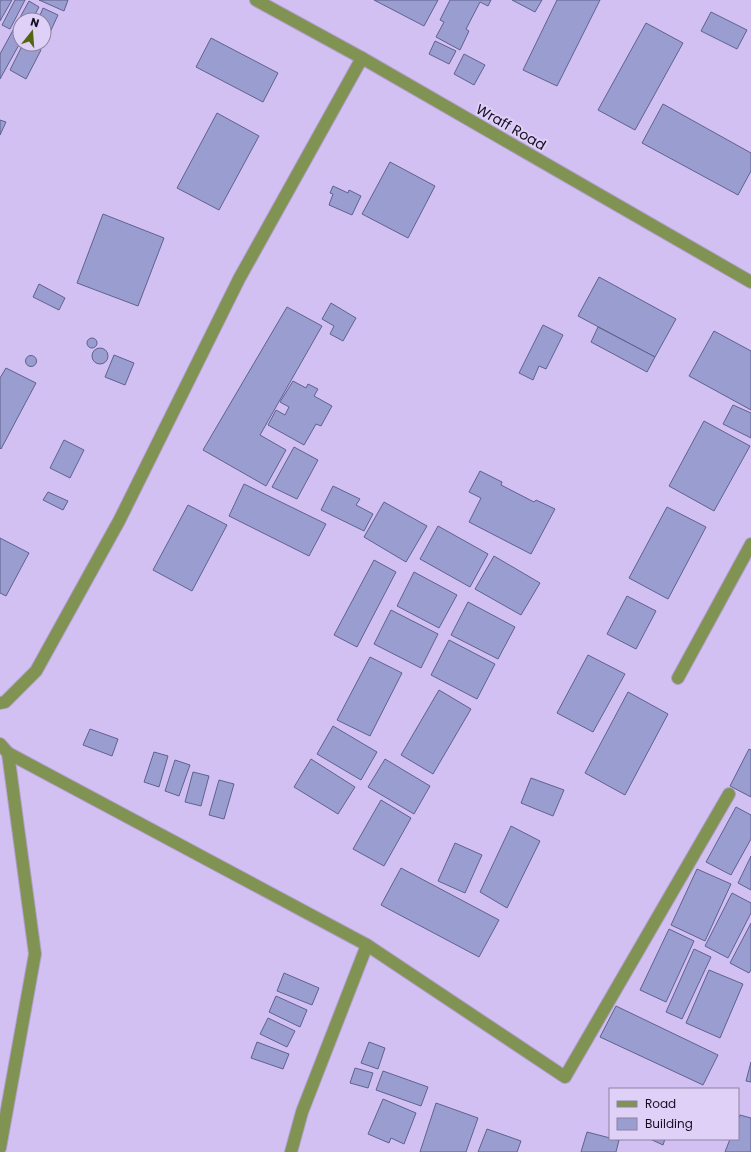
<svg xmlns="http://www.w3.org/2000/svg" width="751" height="1152" font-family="Poppins,sans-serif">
  <rect width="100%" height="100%" fill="#d3c0f3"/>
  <g fill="#9a9dcf" stroke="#5f618f">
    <polygon points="1,0 12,0 0,21 0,2"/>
    <polygon points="15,0 25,0 10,29 2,25"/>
    <polygon points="39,0 68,0 64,11"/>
    <polygon points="374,0 438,0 424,26"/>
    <polygon points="450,0 491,0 488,6 480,2 466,29 469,31 460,50 436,37 444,22 440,20"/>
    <polygon points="512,0 542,0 535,12"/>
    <polygon points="557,0 600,0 557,86 523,70"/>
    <polygon points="29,1 39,7 32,20 20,20 20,43 0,79 0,54"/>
    <polygon points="43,8 58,15 45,43 44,20 38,20"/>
    <polygon points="711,12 747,30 737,49 701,31"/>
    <polygon points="646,23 683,43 635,130 598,110"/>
    <polygon points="211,38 278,73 263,102 196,67"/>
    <polygon points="435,41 456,51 449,64 429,54"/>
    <polygon points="23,44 30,44 41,50 26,79 10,70"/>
    <polygon points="464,54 485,65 474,85 454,74"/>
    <polygon points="663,104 751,153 751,171 738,195 642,143"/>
    <polygon points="217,113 259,136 219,210 177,188"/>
    <polygon points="0,120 6,122 0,135"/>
    <polygon points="390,162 435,186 408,238 362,214"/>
    <polygon points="333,186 348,193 349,190 361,196 352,215 329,205 333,194 330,193"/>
    <polygon points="103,214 164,238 138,306 77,283"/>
    <polygon points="599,277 676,319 655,357 578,316"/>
    <polygon points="39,284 65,298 59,310 33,297"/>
    <polygon points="331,303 356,318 343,341 330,334 334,326 322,319"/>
    <polygon points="287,307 322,326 260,435 286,450 266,486 203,450"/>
    <polygon points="543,325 563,335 546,369 539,366 533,380 519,373"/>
    <polygon points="598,327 655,357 647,372 591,342"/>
    <polygon points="714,331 751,351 751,410 689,376"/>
    <circle cx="92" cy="343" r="5"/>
    <circle cx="100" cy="356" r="8"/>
    <polygon points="114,355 134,363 125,385 105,377"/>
    <circle cx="31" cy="361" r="5.5"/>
    <polygon points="6,368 36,383 1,449 0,448 0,378"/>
    <polygon points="293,381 306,388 308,384 318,389 314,396 332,406 321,426 316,424 304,445 268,425 276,410 285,415 289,407 280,402"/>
    <polygon points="733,405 751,413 751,438 723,424"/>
    <polygon points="704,421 750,446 714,511 669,486"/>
    <polygon points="64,440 84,450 70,478 50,468"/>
    <polygon points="294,447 318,460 297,499 272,487"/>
    <polygon points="480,471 502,482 501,485 534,502 536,500 555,509 531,554 469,522 481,498 469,492"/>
    <polygon points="244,484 326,524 309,556 229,516"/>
    <polygon points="333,486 360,499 356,505 373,514 364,531 321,510"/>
    <polygon points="48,492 68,501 63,510 43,500"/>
    <polygon points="384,502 427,526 406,562 364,537"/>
    <polygon points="188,505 227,525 192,591 153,570"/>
    <polygon points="667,507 706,527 668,599 629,578"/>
    <polygon points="438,526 488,554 470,587 420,559"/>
    <polygon points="0,538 29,553 6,596 0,593"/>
    <polygon points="494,556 540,583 521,615 475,589"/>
    <polygon points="374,560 396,572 357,647 334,635"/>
    <polygon points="414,572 457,595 439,628 397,606"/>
    <polygon points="627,596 656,611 636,649 607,634"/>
    <polygon points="468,602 515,627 498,659 451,635"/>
    <polygon points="391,610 438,634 421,668 374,644"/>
    <polygon points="449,640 495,664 477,699 431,675"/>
    <polygon points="588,655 625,674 593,732 557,713"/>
    <polygon points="370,657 402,673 370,736 337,720"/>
    <polygon points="439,690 471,709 433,774 401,755"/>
    <polygon points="628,692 668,714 625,795 585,773"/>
    <polygon points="333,726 377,752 361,780 317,754"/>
    <polygon points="90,729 118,739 112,756 83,745"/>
    <polygon points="749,749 751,750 751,797 730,786"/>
    <polygon points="154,752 168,756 159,787 144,782"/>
    <polygon points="311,759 355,787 338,814 294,787"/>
    <polygon points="385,759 430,786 414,814 368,787"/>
    <polygon points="175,760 190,765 179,796 165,791"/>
    <polygon points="193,772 209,776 201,806 185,802"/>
    <polygon points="531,778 564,790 553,816 521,803"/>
    <polygon points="219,780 234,784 224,819 209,815"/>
    <polygon points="381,800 411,818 384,866 353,849"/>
    <polygon points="736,807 751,815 751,839 731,875 706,862"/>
    <polygon points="511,826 540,841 507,908 480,892"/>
    <polygon points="455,843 482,855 465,893 438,881"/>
    <polygon points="751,856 751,890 738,883"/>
    <polygon points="401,868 499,920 479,957 381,905"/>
    <polygon points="697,869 731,884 705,941 671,925"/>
    <polygon points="732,893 751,903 751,913 728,958 705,946"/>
    <polygon points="751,923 751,970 749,973 730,963"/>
    <polygon points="669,929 694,941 666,1002 640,990"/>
    <polygon points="694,949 711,957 682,1019 666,1012"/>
    <polygon points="709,970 743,984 720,1038 686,1023"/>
    <polygon points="284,973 319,988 312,1005 277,991"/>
    <polygon points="276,996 307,1010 300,1027 269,1012"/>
    <polygon points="616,1006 718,1055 703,1085 600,1037"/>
    <polygon points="268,1018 295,1031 287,1047 260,1034"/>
    <polygon points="257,1042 289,1054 283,1069 251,1058"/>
    <polygon points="369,1042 385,1048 378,1069 361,1063"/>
    <polygon points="751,1062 751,1082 746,1081"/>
    <polygon points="355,1068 373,1073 368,1088 350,1083"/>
    <polygon points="383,1071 428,1087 421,1106 376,1090"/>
    <polygon points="383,1099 416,1113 404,1144 391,1138 389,1143 368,1134"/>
    <polygon points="436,1103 478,1118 466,1152 420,1152"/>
    <polygon points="740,1115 751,1118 751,1152 725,1152 730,1139 738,1139 738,1120"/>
    <polygon points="487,1129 521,1141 517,1152 478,1152"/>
    <polygon points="587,1132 610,1138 610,1139 619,1140 616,1152 581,1152"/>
    <polygon points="650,1139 665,1139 663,1145"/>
  </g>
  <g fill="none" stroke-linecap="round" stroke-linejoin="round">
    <defs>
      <g id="minor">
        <polyline points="256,0 362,58 751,282"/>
        <polyline points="678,678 751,544"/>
        <polyline points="0,703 5,702 36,671 119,521 239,279 362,58"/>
        <polyline points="0,744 8,753 367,945 565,1077 729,794"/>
        <polyline points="0,1148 35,954 8,753"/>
        <polyline points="291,1152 302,1112 367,945"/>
      </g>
    </defs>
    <use href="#minor" stroke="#b1a0cd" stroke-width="14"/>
    <use href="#minor" stroke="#819352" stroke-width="12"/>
  </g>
  <g text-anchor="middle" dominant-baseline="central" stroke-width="4" stroke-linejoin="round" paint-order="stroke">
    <g font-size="14" fill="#150e1f" stroke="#dfd0f8">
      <text transform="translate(511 127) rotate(30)">Wraff Road</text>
    </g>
  </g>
  <rect x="609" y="1088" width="130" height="52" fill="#dfd0f8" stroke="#8e82a1"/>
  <rect x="617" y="1101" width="20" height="6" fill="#819352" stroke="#8e82a1"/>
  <text x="645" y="1108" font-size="12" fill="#150e1f">Road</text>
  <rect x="617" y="1118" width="20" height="12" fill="#9a9dcf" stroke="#8e82a1"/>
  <text x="645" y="1128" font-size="12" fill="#150e1f">Building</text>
  <g transform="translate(32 32) rotate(17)"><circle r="19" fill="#dfd0f8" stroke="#8e82a1"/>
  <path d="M0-3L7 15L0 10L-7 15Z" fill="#52650f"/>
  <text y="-6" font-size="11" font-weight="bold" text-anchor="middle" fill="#150e1f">N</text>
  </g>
</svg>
